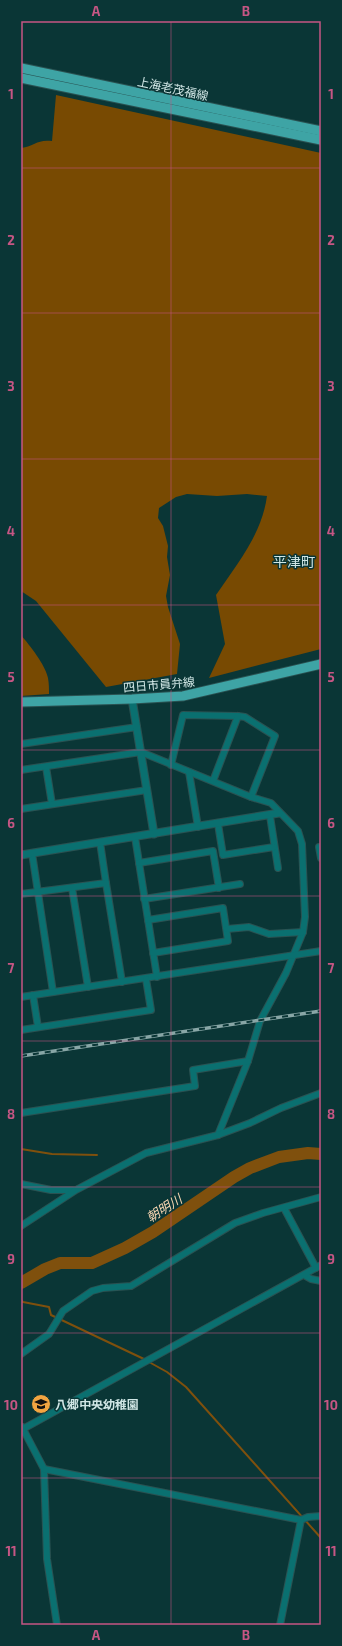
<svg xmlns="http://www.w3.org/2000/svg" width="342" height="1646" font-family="'Exo 2','Noto Sans JP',sans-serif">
  <rect width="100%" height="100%" fill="#0a3636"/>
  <g fill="#784a02">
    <path d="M56,95L321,153V649L209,678L225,644L216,595C237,564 262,534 267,496L247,494L217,496L187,494L176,497L159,508L158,518L163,526L168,546L167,557L170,575L166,596L168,607L180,644L177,674L106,687L36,601L21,591V148C35,146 37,139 52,141Z"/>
    <path d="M21,635C30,646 45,664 48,678C49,683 49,689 49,694L21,696Z"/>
  </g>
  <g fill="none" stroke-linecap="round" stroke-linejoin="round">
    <g stroke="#7f500d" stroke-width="2">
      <polyline points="21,1149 52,1154 97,1155"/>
      <polyline points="21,1300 23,1302 49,1307 51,1315 146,1360"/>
      <polyline points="149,1362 167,1372 186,1387 321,1538"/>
    </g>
    <polyline stroke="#7f500d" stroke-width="12" points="21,1283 45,1269 60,1263 92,1263 125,1248 153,1232 234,1177 250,1168 279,1157 308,1153 321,1154"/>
    <defs>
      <g id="minor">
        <polyline points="21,744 137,727"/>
        <polyline points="171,765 183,715 238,716 245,717 275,736 251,797"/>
        <polyline points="46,767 52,804"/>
        <polyline points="21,770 141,752 251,797 271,803 298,831 302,844 305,917 303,932 286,973 260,1021 248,1061 218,1135"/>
        <polyline points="189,772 198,827"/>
        <polyline points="213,781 238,716"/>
        <polyline points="21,809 147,790"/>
        <polyline points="270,816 278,868"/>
        <polyline points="218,824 223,855 274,847"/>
        <polyline points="135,837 157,977"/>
        <polyline points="100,842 106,883"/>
        <polyline points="321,847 319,847 321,858"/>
        <polyline points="32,853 53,992"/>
        <polyline points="139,863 213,851 219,888"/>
        <polyline points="72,888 88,987"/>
        <polyline points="21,894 106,883 122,982"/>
        <polyline points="144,899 240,884"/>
        <polyline points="148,920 223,908 228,941 153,953"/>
        <polyline points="227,929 249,927 269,934 303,932"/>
        <polyline points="33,995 38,1027"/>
        <polyline points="21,997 321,951"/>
        <polyline points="21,1030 151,1010 146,979"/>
        <polyline points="21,1113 195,1086 193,1070 248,1061"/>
        <polyline points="21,1184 51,1190 74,1190"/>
        <polyline points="284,1208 316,1268"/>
        <polyline points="21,1226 76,1190 146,1153 218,1135 250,1123 281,1108 321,1093"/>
        <polyline points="304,1275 311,1279 321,1281"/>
        <polyline points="21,1354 49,1334 63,1311 92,1291 103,1288 131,1286 235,1223 263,1213 321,1197"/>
        <polyline points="22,1427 44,1469 47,1559 57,1625"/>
        <polyline points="21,1430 321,1265"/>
        <polyline points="44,1469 301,1520 308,1517 321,1516"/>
        <polyline points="280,1625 301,1520"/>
      </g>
      <g id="tertiary">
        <polyline points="132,699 154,834"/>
        <polyline points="21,855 279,813"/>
      </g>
      <g id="primary">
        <polyline points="21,68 321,131"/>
        <polyline points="21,78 321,140"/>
        <polyline points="21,702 132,699 183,696 321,664"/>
      </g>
    </defs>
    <use href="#minor" stroke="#2a5252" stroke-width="8"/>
    <use href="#tertiary" stroke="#2a5252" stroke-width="9"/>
    <use href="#primary" stroke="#2a5252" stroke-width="11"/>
    <use href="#minor" stroke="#0a7070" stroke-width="6"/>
    <use href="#tertiary" stroke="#0a7070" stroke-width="7"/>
    <use href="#primary" stroke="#3ea4a5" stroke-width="9"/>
    <defs>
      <polyline id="rail" points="21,1056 321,1011"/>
    </defs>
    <use href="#rail" stroke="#88a6a6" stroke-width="3.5"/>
    <use href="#rail" stroke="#0a3636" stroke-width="2" stroke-dasharray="6" stroke-linecap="butt"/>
  </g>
  <path fill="none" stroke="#c65684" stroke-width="1" stroke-opacity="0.55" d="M171,21V1625M21,168H321M21,313H321M21,459H321M21,605H321M21,750H321M21,896H321M21,1041H321M21,1187H321M21,1333H321M21,1478H321"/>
  <defs>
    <symbol id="school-disc" viewBox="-11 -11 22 22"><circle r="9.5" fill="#f2a541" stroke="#0a3636"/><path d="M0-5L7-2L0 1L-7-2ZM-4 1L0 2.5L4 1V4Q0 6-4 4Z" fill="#111"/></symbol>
  </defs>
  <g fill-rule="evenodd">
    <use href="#school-disc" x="30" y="1393" width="22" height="22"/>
  </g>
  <g text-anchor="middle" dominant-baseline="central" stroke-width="3" stroke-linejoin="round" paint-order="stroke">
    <g font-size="12" fill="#d0e6e5" stroke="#0a3636">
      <text transform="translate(173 88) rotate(12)">上海老茂福線</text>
      <text transform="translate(159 684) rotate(-5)">四日市員弁線</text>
    </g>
    <g font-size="12" font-weight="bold" fill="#d0e6e5" stroke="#0a3636" text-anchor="start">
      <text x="55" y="1404">八郷中央幼稚園</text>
    </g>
    <g font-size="13" font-style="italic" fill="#f8d6b2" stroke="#0a3636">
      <text transform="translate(164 1208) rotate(-33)">朝明川</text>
    </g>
    <g font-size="14" fill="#d0e6e5" stroke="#0a3636">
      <text x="294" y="561">平津町</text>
    </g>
  </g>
  <rect width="342" height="1646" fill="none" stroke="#0a3636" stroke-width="44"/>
  <rect x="22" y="22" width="298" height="1602" fill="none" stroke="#c65684" stroke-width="1.5"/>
  <g font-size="13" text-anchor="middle" font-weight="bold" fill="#c65684">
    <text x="96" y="16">A</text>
    <text x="246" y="16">B</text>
    <text x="11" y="99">1</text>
    <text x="331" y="99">1</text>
    <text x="11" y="245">2</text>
    <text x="331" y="245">2</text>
    <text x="11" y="391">3</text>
    <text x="331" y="391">3</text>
    <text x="11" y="536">4</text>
    <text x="331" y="536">4</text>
    <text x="11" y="682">5</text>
    <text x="331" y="682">5</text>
    <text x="11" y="828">6</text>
    <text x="331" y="828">6</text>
    <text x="11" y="973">7</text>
    <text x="331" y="973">7</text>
    <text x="11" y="1119">8</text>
    <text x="331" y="1119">8</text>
    <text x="11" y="1264">9</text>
    <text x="331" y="1264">9</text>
    <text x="11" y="1410">10</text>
    <text x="331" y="1410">10</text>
    <text x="11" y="1556">11</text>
    <text x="331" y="1556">11</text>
    <text x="96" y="1640">A</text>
    <text x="246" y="1640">B</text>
  </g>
</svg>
